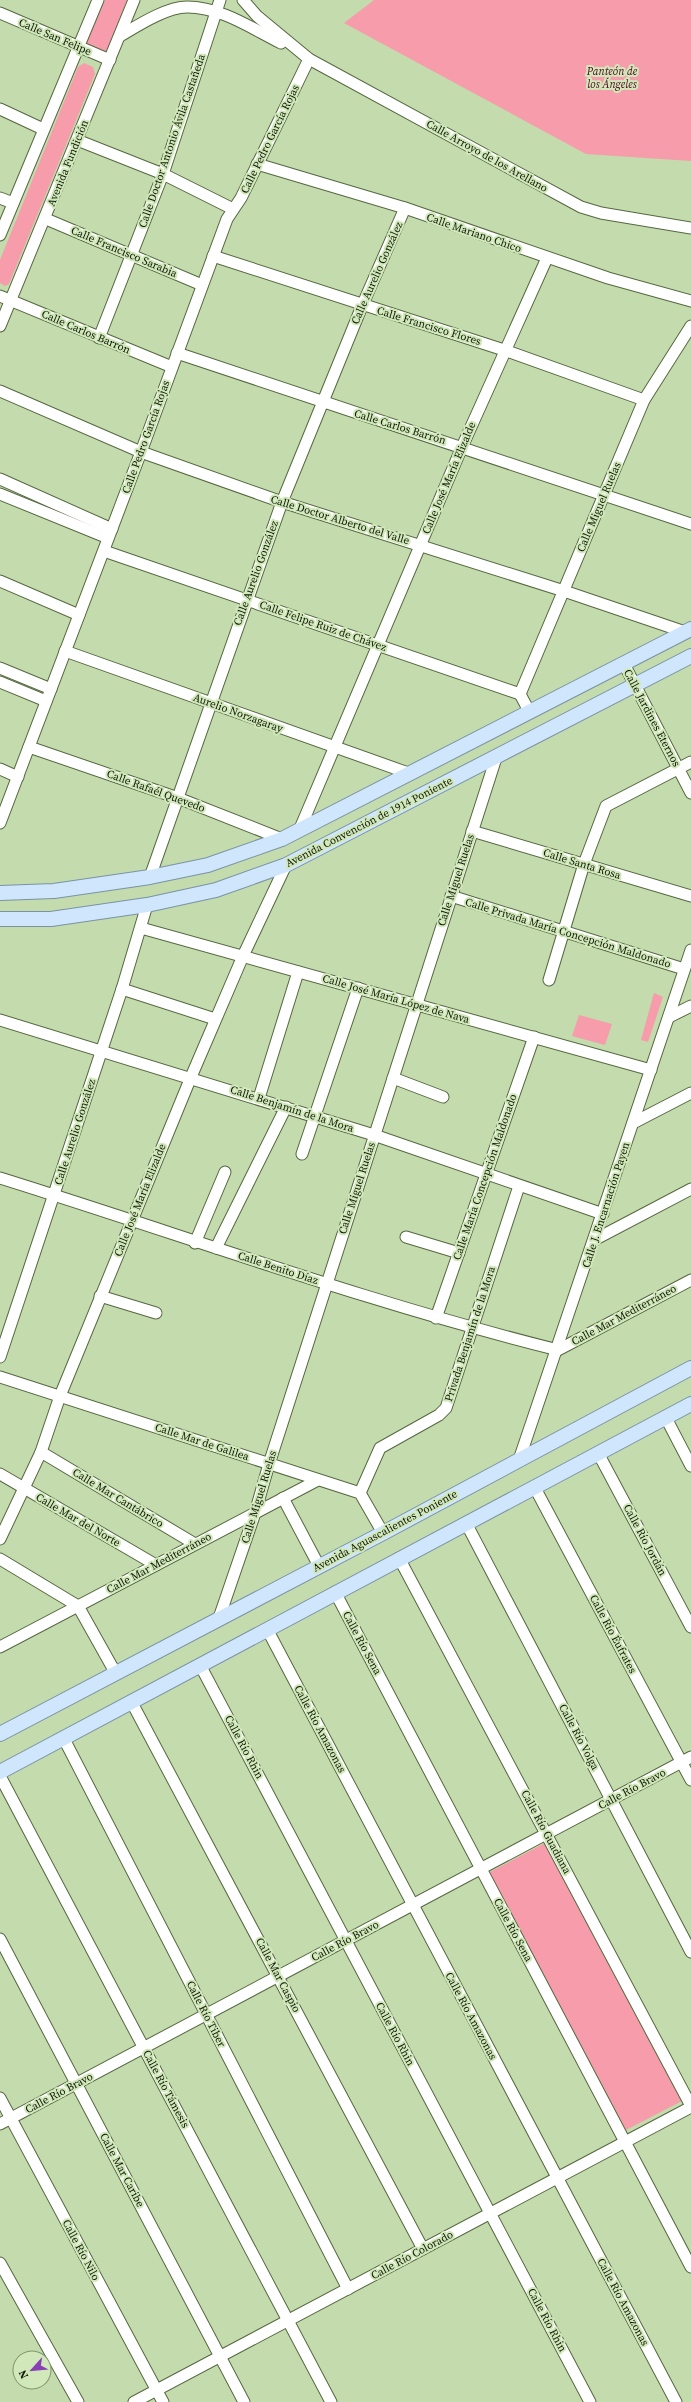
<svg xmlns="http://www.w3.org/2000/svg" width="691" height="2402" font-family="'Source Serif 4',serif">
  <rect width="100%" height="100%" fill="#c4dbad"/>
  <g fill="#f69cab">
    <polygon points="105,0 127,0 106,53 86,44"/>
    <polygon points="374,0 691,0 691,161 586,154 344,23"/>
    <polygon points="84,63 93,67 95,74 9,284 5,286 0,283 0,260 78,67"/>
    <polygon points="654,993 663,997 648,1042 641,1040"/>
    <polygon points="579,1015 612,1024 605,1045 572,1036"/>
    <polygon points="547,1842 682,2101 626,2130 488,1873"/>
  </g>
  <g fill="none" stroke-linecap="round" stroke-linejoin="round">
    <defs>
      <g id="minor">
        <polyline points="243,0 257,16 309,59 581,207 601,213 691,228"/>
        <polyline points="0,13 110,60"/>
        <path d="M120,36C137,26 166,7 187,7C221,7 251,28 281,43"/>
        <polyline points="0,109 43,129"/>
        <polyline points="77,140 163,174 233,209"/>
        <polyline points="257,164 405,208 608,278 691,301"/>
        <polyline points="0,198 13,203"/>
        <polyline points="46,219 202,285"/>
        <polyline points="0,235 98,0"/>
        <polyline points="213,256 504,350 644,400"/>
        <polyline points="0,296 172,367"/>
        <polyline points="0,326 134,0"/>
        <polyline points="99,338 163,174 220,0"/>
        <polyline points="177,353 691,524"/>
        <polyline points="0,391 141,452 282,502 564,591 685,632"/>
        <polyline points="0,479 112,529"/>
        <polyline points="0,494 108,538"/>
        <polyline points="104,551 520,694"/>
        <polyline points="0,581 79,615"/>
        <polyline points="65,651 411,774"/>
        <polyline points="624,664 691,793"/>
        <polyline points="0,668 51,689"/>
        <polyline points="0,682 46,701"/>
        <polyline points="520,694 644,400 691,326"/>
        <polyline points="520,694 529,711"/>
        <polyline points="29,747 178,798 282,839"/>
        <polyline points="0,769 18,777"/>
        <polyline points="0,823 141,452 227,219 241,198 309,59"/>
        <polyline points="299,831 462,447 547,258"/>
        <polyline points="472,831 691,896"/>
        <polyline points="150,877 282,502 362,306 405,208"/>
        <polyline points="451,896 684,969"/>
        <polyline points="141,928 651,1070"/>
        <polyline points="549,980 584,864 606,806 691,762"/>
        <polyline points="122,989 215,1019"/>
        <polyline points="669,1017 691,1006"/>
        <polyline points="0,1020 374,1135 603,1214"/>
        <polyline points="393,1078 443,1097"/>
        <polyline points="259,1098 298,972"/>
        <polyline points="633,1123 691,1093"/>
        <polyline points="302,1154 358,988"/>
        <path d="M0,1178C186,1236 369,1303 558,1350L691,1280"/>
        <polyline points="406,1237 459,1253"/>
        <polyline points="594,1240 691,1189"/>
        <polyline points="195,1243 225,1172"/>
        <polyline points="216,1248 286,1107"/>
        <polyline points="100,1296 156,1313"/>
        <polyline points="436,1318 534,1037"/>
        <polyline points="0,1357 122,989 147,905"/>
        <polyline points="0,1377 360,1493 383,1533"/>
        <polyline points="666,1418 691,1466"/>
        <polyline points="41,1452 195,1544"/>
        <polyline points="598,1453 691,1627"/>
        <polyline points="519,1460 691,950"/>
        <polyline points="0,1474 156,1565"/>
        <polyline points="535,1488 691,1780"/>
        <polyline points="360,1493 380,1448 439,1415 446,1408 519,1186"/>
        <polyline points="283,1498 319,1566"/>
        <polyline points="466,1523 691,1952"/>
        <polyline points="0,1539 41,1452 60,1396 191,1077 243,956 286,865"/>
        <polyline points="399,1558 691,2106"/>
        <polyline points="0,1559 78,1606 115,1672"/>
        <polyline points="335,1592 691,2267"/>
        <polyline points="219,1618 255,1513 269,1464 496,758"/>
        <polyline points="267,1629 676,2402"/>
        <polyline points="0,1647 318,1480"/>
        <polyline points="200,1665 590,2402"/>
        <polyline points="131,1701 423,2249"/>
        <polyline points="64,1739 348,2289"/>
        <polyline points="0,1776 331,2402"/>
        <polyline points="0,1939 244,2402"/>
        <polyline points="0,2098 163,2402"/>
        <polyline points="0,2124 691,1757"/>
        <polyline points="0,2263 78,2402"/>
        <polyline points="134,2402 691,2107"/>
      </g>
      <g id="major">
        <polyline points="0,893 54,891 150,877 208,865 282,839 691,629"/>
        <polyline points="0,919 51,919 147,905 216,890 286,865 691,656"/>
        <polyline points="0,1734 383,1533 691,1368"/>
        <polyline points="0,1772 691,1404"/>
      </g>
    </defs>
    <use href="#minor" stroke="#556840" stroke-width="13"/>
    <use href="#major" stroke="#7993a5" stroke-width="16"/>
    <use href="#minor" stroke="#fff" stroke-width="11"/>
    <use href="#major" stroke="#d0e6fc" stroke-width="14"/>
  </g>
  <g text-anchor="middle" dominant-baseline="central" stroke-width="4" stroke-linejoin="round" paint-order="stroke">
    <g font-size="11" fill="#101807" stroke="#d1e8ba">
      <text transform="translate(55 37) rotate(23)">Calle San Felipe</text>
      <text transform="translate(270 139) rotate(-64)">Calle Pedro García Rojas</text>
      <text transform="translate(172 141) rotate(-71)">Calle Doctor Antonio Ávila Castañeda</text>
      <text transform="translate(487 156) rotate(29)">Calle Arroyo de los Arellano</text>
      <text transform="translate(68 163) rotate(-68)">Avenida Fundición</text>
      <text transform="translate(474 233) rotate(19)">Calle Mariano Chico</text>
      <text transform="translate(124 252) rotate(23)">Calle Francisco Sarabia</text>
      <text transform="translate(377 273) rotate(-66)">Calle Aurelio González</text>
      <text transform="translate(429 326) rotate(17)">Calle Francisco Flores</text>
      <text transform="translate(86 332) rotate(23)">Calle Carlos Barrón</text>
      <text transform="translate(400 427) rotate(17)">Calle Carlos Barrón</text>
      <text transform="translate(146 437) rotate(-70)">Calle Pedro García Rojas</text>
      <text transform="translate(449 478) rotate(-67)">Calle José María Elizalde</text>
      <text transform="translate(599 507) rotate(-67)">Calle Miguel Ruelas</text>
      <text transform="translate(340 520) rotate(17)">Calle Doctor Alberto del Valle</text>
      <text transform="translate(256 573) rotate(-70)">Calle Aurelio González</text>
      <text transform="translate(323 626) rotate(19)">Calle Felipe Ruiz de Chávez</text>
      <text transform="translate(238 713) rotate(20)">Aurelio Norzagaray</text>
      <text transform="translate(652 718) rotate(62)">Calle Jardines Eternos</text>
      <text transform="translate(156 791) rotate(20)">Calle Rafaél Quevedo</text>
      <text transform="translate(369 822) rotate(-27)">Avenida Convención de 1914 Poniente</text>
      <text transform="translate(582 864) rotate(17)">Calle Santa Rosa</text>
      <text transform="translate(456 880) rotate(-72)">Calle Miguel Ruelas</text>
      <text transform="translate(568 933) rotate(17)">Calle Privada María Concepción Maldonado</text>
      <text transform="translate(396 999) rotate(16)">Calle José María López de Nava</text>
      <text transform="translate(292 1109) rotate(18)">Calle Benjamín de la Mora</text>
      <text transform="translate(75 1132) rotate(-72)">Calle Aurelio González</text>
      <text transform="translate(485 1177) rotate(-71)">Calle María Concepción Maldonado</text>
      <text transform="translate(357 1188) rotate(-72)">Calle Miguel Ruelas</text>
      <text transform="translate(140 1200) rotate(-68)">Calle José María Elizalde</text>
      <text transform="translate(606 1205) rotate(-72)">Calle J. Encarnación Payen</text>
      <text transform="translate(278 1268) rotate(18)">Calle Benito Díaz</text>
      <text transform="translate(624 1315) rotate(-28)">Calle Mar Mediterráneo</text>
      <text transform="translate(470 1334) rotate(-72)">Privada Benjamín de la Mora</text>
      <text transform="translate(202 1442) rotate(18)">Calle Mar de Galilea</text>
      <text transform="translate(259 1497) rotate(-73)">Calle Miguel Ruelas</text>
      <text transform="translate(118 1498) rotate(31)">Calle Mar Cantábrico</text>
      <text transform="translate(78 1520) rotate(30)">Calle Mar del Norte</text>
      <text transform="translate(385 1531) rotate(-28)">Avenida Aguascalientes Poniente</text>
      <text transform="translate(645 1540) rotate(62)">Calle Río Jordán</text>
      <text transform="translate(159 1563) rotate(-28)">Calle Mar Mediterráneo</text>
      <text transform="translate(613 1634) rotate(62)">Calle Río Éufrates</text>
      <text transform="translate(362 1643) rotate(62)">Calle Río Sena</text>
      <text transform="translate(320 1729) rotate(62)">Calle Río Amazonas</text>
      <text transform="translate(579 1737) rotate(62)">Calle Río Volga</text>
      <text transform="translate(244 1747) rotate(62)">Calle Río Rhin</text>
      <text transform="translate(632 1789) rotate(-28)">Calle Río Bravo</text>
      <text transform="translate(546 1832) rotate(62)">Calle Río Guadiana</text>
      <text transform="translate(513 1930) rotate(62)">Calle Río Sena</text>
      <text transform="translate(345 1941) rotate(-28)">Calle Río Bravo</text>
      <text transform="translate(278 1975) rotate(62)">Calle Mar Caspio</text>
      <text transform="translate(206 2014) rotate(63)">Calle Río Tiber</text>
      <text transform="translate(471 2016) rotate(62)">Calle Río Amazonas</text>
      <text transform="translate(395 2034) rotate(62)">Calle Río Rhin</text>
      <text transform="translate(166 2089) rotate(62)">Calle Río Támesis</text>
      <text transform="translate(59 2093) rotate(-28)">Calle Río Bravo</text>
      <text transform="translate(122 2170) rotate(62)">Calle Mar Caribe</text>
      <text transform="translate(81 2250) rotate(62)">Calle Río Nilo</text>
      <text transform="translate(412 2255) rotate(-28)">Calle Río Colorado</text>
      <text transform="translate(623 2302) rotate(62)">Calle Río Amazonas</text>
      <text transform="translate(547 2320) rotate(62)">Calle Río Rhin</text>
    </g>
    <g font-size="11" font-style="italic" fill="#54031f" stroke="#d1e8ba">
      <text x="612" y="71">Panteón de<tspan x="612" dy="13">los Ángeles</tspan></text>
    </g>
  </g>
  <g transform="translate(32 2370) rotate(243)"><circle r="19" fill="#d1e8ba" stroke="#849572"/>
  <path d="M0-3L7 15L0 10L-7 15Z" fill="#8741b4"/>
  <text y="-6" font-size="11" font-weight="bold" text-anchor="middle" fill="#101807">N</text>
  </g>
</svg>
